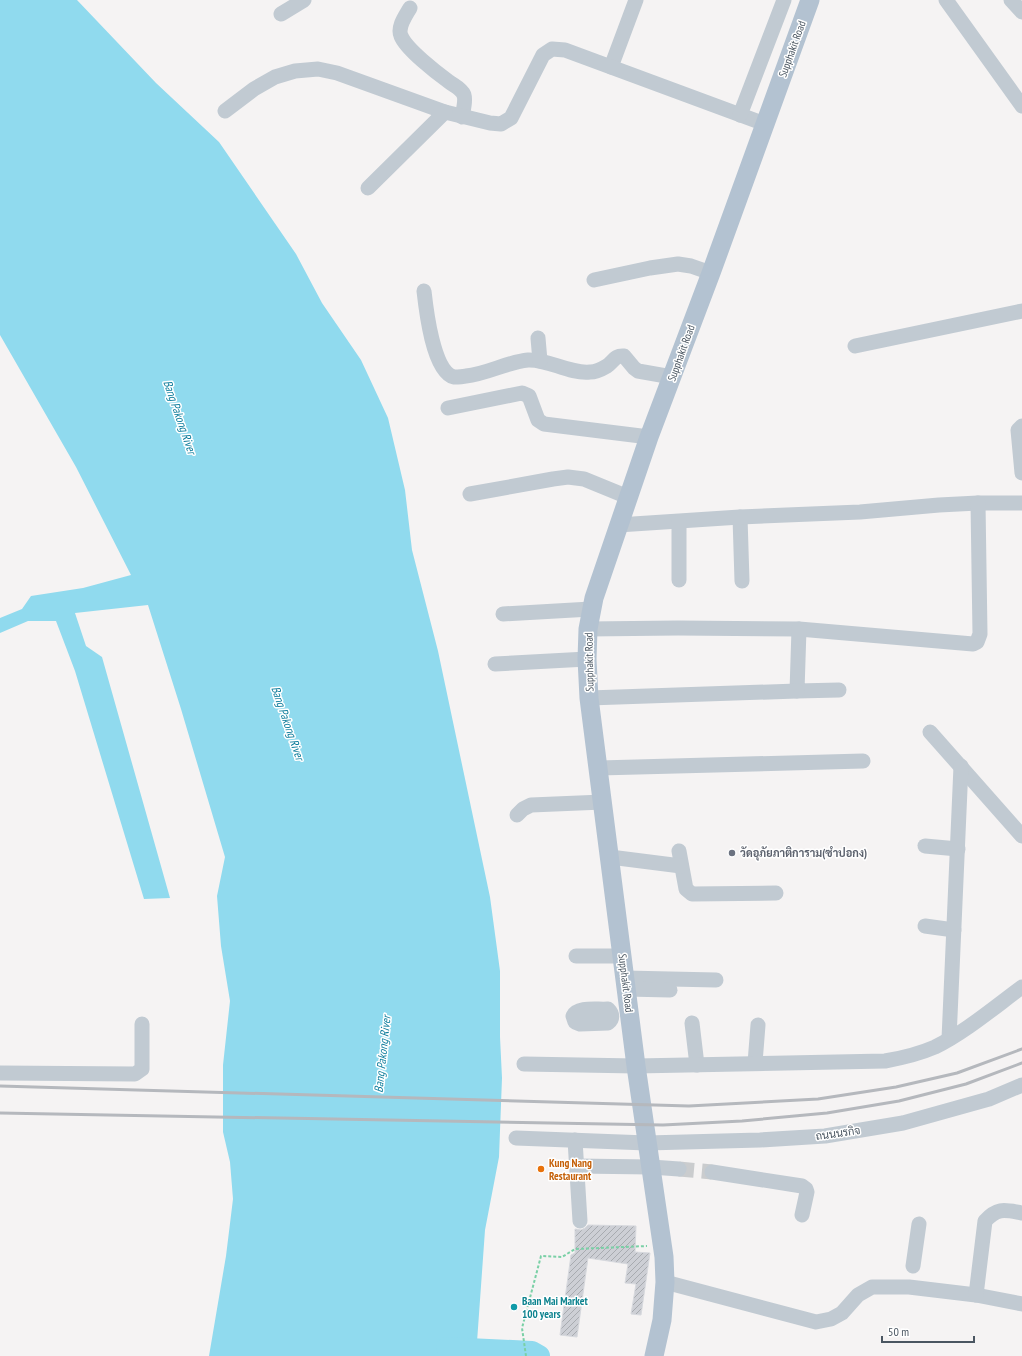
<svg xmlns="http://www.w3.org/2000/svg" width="1022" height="1356" font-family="'PT Sans Narrow',Sarabun,sans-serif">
  <defs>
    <pattern id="building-hatch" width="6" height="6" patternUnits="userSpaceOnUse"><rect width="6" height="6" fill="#cdcfd5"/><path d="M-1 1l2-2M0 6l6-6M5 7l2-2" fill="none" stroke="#a8abb0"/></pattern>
  </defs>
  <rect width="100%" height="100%" fill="#f5f3f3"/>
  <polygon fill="#90daee" points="0,0 77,0 156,83 219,142 296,254 322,303 361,360 388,418 405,490 412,550 438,651 490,897 500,971 500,1037 502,1078 499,1157 485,1230 476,1356 209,1356 226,1256 233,1199 230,1162 223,1132 223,1065 230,1001 221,946 217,896 225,857 181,709 148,605 75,613 86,646 102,657 170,898 144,899 75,671 56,621 28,621 0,633 0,618 22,609 31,596 83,588 131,575 76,467 0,335"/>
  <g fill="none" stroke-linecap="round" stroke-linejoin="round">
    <polyline stroke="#90daee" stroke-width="22" points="447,1348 532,1352 539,1356"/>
  </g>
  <polygon fill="url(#building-hatch)" stroke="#d7d9de" points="588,1225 636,1226 635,1252 650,1253 641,1315 631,1314 636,1284 625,1283 628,1264 588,1258 577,1337 560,1335 571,1255 575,1253 575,1229 581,1230 585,1228"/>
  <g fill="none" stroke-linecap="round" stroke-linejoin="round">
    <polyline stroke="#caccce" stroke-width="15" stroke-dasharray="15 8" stroke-linecap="butt" points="679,1169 712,1172"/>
    <polyline stroke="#7ad0a6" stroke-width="2" stroke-dasharray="3 2" stroke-linecap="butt" points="526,1356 522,1328 541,1256 562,1257 575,1249 647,1246"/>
    <g stroke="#c1cad2" stroke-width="15">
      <polyline points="946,0 1022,106"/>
      <polyline points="1011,0 1022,12"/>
      <path d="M410,8C406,15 397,27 401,36C406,49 437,73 448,81C454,86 461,88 464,95C466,101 463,111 462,117"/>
      <polyline points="281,14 304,0"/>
      <polyline points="611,67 636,0"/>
      <polyline points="225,111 254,89 275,77 295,71 318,69 337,73 445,112 490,123 501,124 511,118 543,55 552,49 565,50 765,124"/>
      <polyline points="740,115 784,0"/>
      <polyline points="368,188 445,112"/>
      <polyline points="594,280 650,268 678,264 691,266 711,273"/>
      <path d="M424,291C426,309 433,372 454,377C457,377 462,377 466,376C487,374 507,362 528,360C549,359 568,374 590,372C595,372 602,369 607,366C613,362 615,355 624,356L634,368L638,371L672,377"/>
      <polyline points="538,338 540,361"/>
      <polyline points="855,346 1022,311"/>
      <polyline points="448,408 522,393 529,396 538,420 544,424 649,437"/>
      <polyline points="1022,426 1018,430 1022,473"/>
      <polyline points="470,494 553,479 568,477 584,479 628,497"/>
      <polyline points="740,517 742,581"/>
      <polyline points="618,525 740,517 860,512 939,505 978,503 1022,503"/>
      <polyline points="679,580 679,522"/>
      <polyline points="503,614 591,609"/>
      <polyline points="588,629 678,628 799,629 973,644 977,642 980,634 978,503"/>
      <polyline points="799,629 797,691 839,690"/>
      <polyline points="495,664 587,659"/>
      <polyline points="589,698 797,691"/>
      <polyline points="930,732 1022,836"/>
      <polyline points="599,768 863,761"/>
      <polyline points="517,815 523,809 531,805 603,802"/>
      <polyline points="925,846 958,849"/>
      <polyline points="679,851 686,889 692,894 776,893"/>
      <polyline points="610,857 681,866"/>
      <polyline points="925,926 954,930"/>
      <polyline points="576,956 622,956"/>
      <polyline points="625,978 716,980"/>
      <polyline points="626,989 670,990"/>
      <path d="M608,1009C613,1014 613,1019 608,1023L580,1024L575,1022L573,1016C578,1006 598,1010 608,1009Z"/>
      <polyline points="692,1023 697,1065"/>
      <polyline points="949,1039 961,766"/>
      <polyline points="755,1063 758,1025"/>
      <path d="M524,1064L636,1066L885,1061C902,1058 919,1054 935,1047C964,1033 996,1006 1022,987"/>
      <polyline points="0,1073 135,1074 142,1069 142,1024"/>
      <polyline points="516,1138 647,1143 760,1140 825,1136 903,1123 989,1099 1022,1085"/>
      <polyline points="575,1140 580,1221"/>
      <polyline points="576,1166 651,1167 679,1169"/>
      <polyline points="712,1172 802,1186 806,1189 807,1192 802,1215"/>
      <polyline points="913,1266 919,1224"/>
      <polyline points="665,1282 816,1322 831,1319 842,1313 858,1295 872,1287 909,1287 976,1295 1022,1304"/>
      <path d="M976,1295L985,1221C998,1207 1005,1210 1022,1213"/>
    </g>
    <polyline stroke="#b3c2d1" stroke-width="19" points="654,1356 662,1320 665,1282 664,1257 636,1066 589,698 587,659 588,629 594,598 649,437 711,273 810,0"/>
    <g stroke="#b5b8bd" stroke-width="3">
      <polyline points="0,1086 689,1106 818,1099 896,1087 957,1073 1022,1049"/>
      <polyline points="0,1113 663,1125 742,1121 827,1113 899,1101 966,1084 1022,1063"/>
    </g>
  </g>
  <circle fill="#6b7280" stroke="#fff" stroke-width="1.5" cx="732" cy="853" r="4"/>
  <circle fill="#e8710a" stroke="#fff" stroke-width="1.5" cx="541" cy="1169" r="4"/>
  <circle fill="#0f9aa8" stroke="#fff" stroke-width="1.5" cx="514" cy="1307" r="4"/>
  <g text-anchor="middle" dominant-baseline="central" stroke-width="3" stroke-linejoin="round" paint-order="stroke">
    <g font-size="11" fill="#4a5661" stroke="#fff">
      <text transform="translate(792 49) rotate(-70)">Supphakit Road</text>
      <text transform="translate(681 353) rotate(-70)">Supphakit Road</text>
      <text transform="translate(589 662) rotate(-91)">Supphakit Road</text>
      <text transform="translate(626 983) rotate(83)">Supphakit Road</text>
      <text transform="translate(838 1133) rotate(-8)">ถนนนรกิจ</text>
    </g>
    <g font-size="11" font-weight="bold" fill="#5b616d" stroke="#fff" text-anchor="start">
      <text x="740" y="853">วัดอุภัยภาติการาม(ซำปอกง)</text>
    </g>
    <g font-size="11" font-weight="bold" fill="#c56008" stroke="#fff" text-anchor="start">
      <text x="549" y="1163">Kung Nang<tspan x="549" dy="13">Restaurant</tspan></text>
    </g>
    <g font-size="11" font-weight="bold" fill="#0d838f" stroke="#fff" text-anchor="start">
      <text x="522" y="1301">Baan Mai Market<tspan x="522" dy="13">100 years</tspan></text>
    </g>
    <g font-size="12" font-style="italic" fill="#0c7c9b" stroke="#fff">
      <text transform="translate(180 417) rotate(71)">Bang Pakong River</text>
      <text transform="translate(288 723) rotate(71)">Bang Pakong River</text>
      <text transform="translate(382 1054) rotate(-84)">Bang Pakong River</text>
    </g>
  </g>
  <path d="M882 1336v6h92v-6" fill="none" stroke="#4a5661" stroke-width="2"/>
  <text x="888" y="1336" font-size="12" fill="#4a5661" stroke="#ffffff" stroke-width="3" paint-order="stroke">50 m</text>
</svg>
